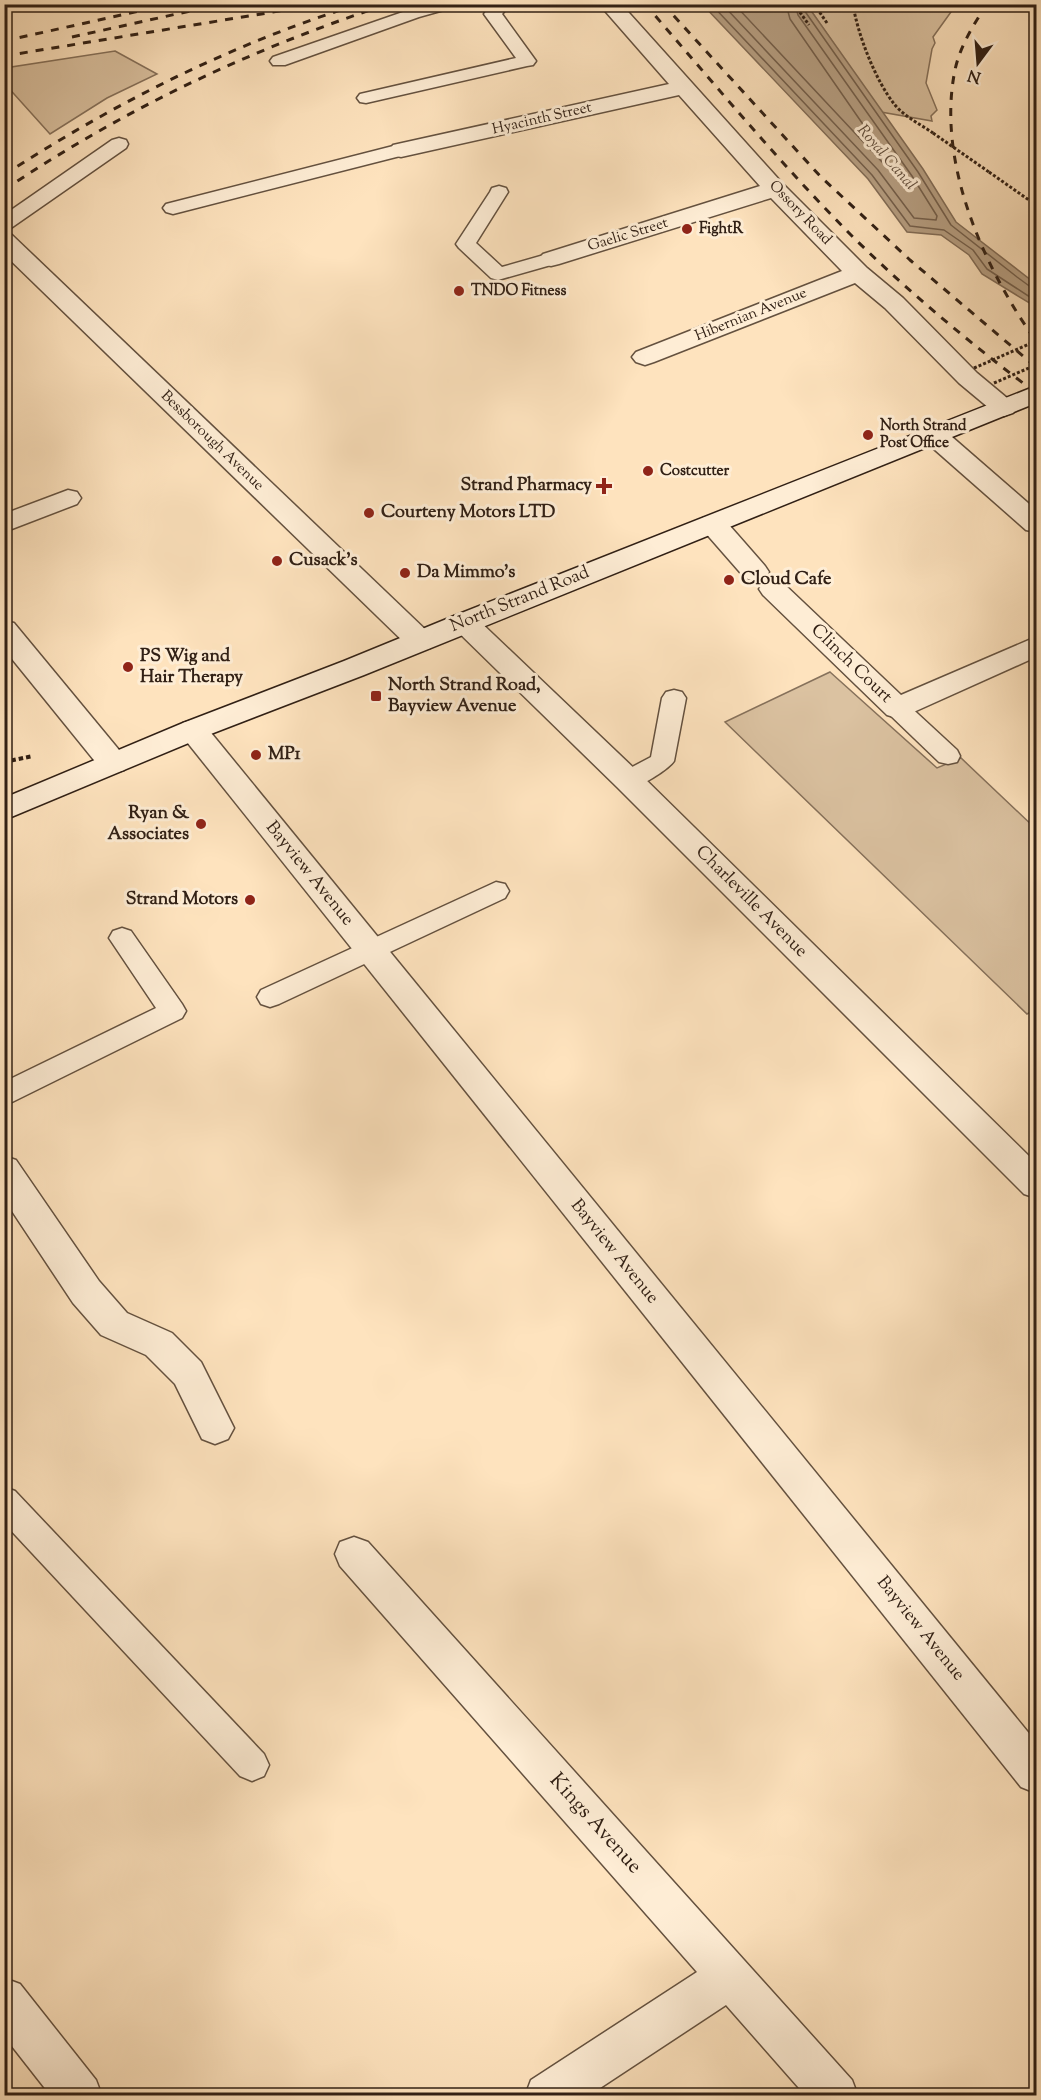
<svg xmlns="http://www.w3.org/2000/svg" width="1041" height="2100" font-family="'Sorts Mill Goudy',serif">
  <rect width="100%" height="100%" fill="#fee3be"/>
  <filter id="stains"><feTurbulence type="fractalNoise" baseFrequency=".00333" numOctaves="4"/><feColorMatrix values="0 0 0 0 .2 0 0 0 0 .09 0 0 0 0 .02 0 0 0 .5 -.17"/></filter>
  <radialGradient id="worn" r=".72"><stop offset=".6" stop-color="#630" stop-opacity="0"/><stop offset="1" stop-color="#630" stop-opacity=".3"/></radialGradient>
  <g fill="#dbc2a1" stroke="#86715b" stroke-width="1.5">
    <polygon points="807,5 956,5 933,37 935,43 932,49 926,83 937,110 931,116 932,121 881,112"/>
    <polygon points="115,51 157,74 107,98 50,134 5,84 5,68"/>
    <polygon points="830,672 937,768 961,758 1036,829 1036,1009 1027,1014 725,722"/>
  </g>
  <polygon fill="#b8a185" stroke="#826d58" stroke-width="1.5" points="703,5 807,5 923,169 956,222 1036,284 1036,307 982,274 969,255 941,235 907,232 868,179"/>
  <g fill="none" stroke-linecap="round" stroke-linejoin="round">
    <g stroke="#74604d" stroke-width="1.5">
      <polyline points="711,4 872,175 910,226 944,230 973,250 987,269 1036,301"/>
      <polyline points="722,4 878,170 914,218 936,220 937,216 912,176 798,15 795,4"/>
      <polyline points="734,4 883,163 887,163 887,159 790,19 786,4"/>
      <polyline points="803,4 804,10 918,172 951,225 1017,277 1032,288 1036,288"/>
    </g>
    <defs>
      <g id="lane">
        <polygon points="426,4 511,4 502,14 536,61 533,65 527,66 366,103 360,102 357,98 360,94 516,58 484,14 488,9 444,10 419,17 285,65 273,65 270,61 273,57"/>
        <polygon points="119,138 126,140 128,144 126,148 11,228 4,230 4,215 112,140"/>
        <polygon points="401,144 408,146 410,150 408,154 173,214 166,212 163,208 166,204"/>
        <polygon points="499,186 506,188 508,192 476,243 502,267 551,253 558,255 561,259 558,263 498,280 491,278 459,248 456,244 490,192 492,188"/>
        <path d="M674,690L682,692L686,698L674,761C669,769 639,788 629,788C627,788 621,787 619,786L616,780L619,774L651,757L662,698L666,692Z"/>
        <polygon points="897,700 905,702 957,750 960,756 957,762 948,764 939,762 889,714 885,708 889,702"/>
        <polygon points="496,882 505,884 509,891 505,898 279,1004 270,1007 261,1004 257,997 261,990"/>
        <polygon points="122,928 131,931 182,1004 186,1011 182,1018 4,1106 4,1082 156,1008 109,938 113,931"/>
        <polygon points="4,1487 15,1491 264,1754 269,1765 264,1776 252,1781 240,1776 4,1523"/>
      </g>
      <g id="street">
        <polygon points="599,4 621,4 783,184 867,268 903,298 977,373 1013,403 1017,408 1013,413 1004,416 995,413 959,383 885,308 855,283 654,362 645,365 636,362 632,357 636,352 842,271 771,198 559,264 551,266 543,264 539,259 543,254 760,186 679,95 401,157 393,155 390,150 393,145 669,84"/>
        <polygon points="4,233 12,235 430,634 434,641 430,648 420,650 410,648 4,254"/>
        <polygon points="935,428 944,430 1036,510 1036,532 1026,530 926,442 922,436 926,430"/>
        <polygon points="68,490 77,492 81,498 77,504 4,532 4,514"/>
        <polygon points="713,516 723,518 765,566 769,572 765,578 755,581 745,578 703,530 700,524 703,518"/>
        <polygon points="773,580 783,583 901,695 1036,637 1036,657 907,715 897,718 887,715 763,595 759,589 763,583"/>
        <polygon points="464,613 474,616 639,773 1036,1163 1036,1198 1024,1194 617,787 454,628 450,622 454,616"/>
        <polygon points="4,621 14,623 124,756 128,763 124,770 113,773 102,770 4,649"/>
        <polygon points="193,720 203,723 1036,1742 1036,1793 1021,1787 183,737 178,730 183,723"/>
        <polygon points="4,1156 16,1160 99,1281 127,1313 172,1333 201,1362 234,1428 228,1439 215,1444 202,1439 175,1384 146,1355 101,1335 73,1303 4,1199"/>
        <polygon points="354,1537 368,1542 852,2080 858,2096 806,2096 726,2005 588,2096 525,2096 531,2080 697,1972 340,1566 335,1554 340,1542"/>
        <polygon points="4,1978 20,1984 96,2080 102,2096 51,2096 4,2036"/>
      </g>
      <polygon id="secondary" points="1036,386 1036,403 364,675 203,737 4,820 4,798 183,723 344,661 454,616"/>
    </defs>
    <use href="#lane" stroke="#64513f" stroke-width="3"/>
    <use href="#street" stroke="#64513f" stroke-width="3"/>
    <use href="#secondary" stroke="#312015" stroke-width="3"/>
    <g stroke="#312015" stroke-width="3" stroke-dasharray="3 2" stroke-linecap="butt">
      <polyline points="794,4 809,25"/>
      <polyline points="814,4 827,23"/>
      <path d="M853,4C857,33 876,82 895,105C905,117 920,124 933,133"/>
      <polyline points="989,172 1036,205"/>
    </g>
    <polyline stroke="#312015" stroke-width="4" stroke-dasharray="4.5 3" stroke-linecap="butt" points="4,762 33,756"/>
    <use href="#lane" fill="#feedd5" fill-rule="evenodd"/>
    <use href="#street" fill="#feedd5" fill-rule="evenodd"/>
    <use href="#secondary" fill="#feedd5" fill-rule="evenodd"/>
    <g stroke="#312015" stroke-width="3" stroke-dasharray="8 8" stroke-linecap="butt">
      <path d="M645,4C712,81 777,160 849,233C907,291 970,343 1036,393"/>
      <polyline points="663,4 820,176 910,260 1036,367"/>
      <path d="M987,4C974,24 960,46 955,70C936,162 984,268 1036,341"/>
      <polyline points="72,37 222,4"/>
      <polyline points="4,41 171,4"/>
      <polyline points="4,56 322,4"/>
      <path d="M4,175C116,102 232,44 359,4"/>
      <path d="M4,190C126,108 249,50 388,4"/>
    </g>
    <g stroke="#312015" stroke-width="3" stroke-dasharray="3 2" stroke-linecap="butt">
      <polyline points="933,133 989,172"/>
      <polyline points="974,368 1036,341"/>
      <polyline points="994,383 1036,365"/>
    </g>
  </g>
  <g fill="#8f2418" stroke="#feedd5" stroke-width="2">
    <circle cx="687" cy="229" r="6"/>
    <circle cx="459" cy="291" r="6"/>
    <circle cx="868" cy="435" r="6"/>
    <circle cx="648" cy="471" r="6"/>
    <path d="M601 477h6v6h6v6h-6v6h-6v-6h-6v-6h6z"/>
    <circle cx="369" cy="513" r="6"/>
    <circle cx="277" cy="561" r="6"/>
    <circle cx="405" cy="573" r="6"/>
    <circle cx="729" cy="580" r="6"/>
    <circle cx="128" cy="667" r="6"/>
    <rect x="370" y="690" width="12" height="12" rx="3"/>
    <circle cx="256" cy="755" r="6"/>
    <circle cx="201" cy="824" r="6"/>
    <circle cx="250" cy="900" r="6"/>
  </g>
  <g text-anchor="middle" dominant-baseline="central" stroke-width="6" stroke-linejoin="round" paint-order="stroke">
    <g font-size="15" fill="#312015" stroke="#feedd5">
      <text transform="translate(542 119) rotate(-13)">Hyacinth Street</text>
      <text transform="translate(800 213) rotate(46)">Ossory Road</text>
      <text transform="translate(628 235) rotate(-17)">Gaelic Street</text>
      <text transform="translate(751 315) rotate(-22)">Hibernian Avenue</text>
      <text transform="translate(212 441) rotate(44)">Bessborough Avenue</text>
    </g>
    <g font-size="15" font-weight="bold" fill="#312015" stroke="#feedd5" text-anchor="start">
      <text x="699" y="229">FightR</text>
      <text x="471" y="291">TNDO Fitness</text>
      <text x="880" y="426">North Strand<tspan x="880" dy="17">Post Office</tspan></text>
      <text x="660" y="471">Costcutter</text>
    </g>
    <g font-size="16" font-style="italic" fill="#604d3c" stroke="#feedd5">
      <text transform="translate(886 158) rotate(49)">Royal Canal</text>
    </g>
    <g font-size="18" font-weight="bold" fill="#312015" stroke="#feedd5" text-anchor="start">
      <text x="592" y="486" text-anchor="end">Strand Pharmacy</text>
      <text x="381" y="513">Courteny Motors LTD</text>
      <text x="289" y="561">Cusack’s</text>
      <text x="417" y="573">Da Mimmo's</text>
      <text x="741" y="580">Cloud Cafe</text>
      <text x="140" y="657">PS Wig and<tspan x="140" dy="21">Hair Therapy</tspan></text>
      <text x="388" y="686">North Strand Road,<tspan x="388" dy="21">Bayview Avenue</tspan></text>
      <text x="268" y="755">MP1</text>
      <text x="189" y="814" text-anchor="end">Ryan &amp;<tspan x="189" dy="21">Associates</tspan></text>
      <text x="238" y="900" text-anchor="end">Strand Motors</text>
    </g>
    <g font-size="18" fill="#312015" stroke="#feedd5">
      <text transform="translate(520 600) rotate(-22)">North Strand Road</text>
      <text transform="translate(851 664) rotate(44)">Clinch Court</text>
      <text transform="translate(309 874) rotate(51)">Bayview Avenue</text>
      <text transform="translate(751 902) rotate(45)">Charleville Avenue</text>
      <text transform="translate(614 1252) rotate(51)">Bayview Avenue</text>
      <text transform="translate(920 1629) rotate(51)">Bayview Avenue</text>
    </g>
    <g font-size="21" fill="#312015" stroke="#feedd5">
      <text transform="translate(595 1824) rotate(48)">Kings Avenue</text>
    </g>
  </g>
  <rect width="1041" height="2100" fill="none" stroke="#fee3be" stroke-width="24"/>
  <rect x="6" y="6" width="1029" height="2088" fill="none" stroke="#312015" stroke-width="3"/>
  <rect x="12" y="12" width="1017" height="2076" fill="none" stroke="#312015" stroke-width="1.5"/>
  <g transform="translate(978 63) rotate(196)" stroke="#feedd5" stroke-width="4.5" paint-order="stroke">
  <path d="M0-4.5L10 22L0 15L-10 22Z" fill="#312015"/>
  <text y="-9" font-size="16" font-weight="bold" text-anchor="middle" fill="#312015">N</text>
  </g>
  <rect width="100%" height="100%" filter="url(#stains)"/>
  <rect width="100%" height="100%" fill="url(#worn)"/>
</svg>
